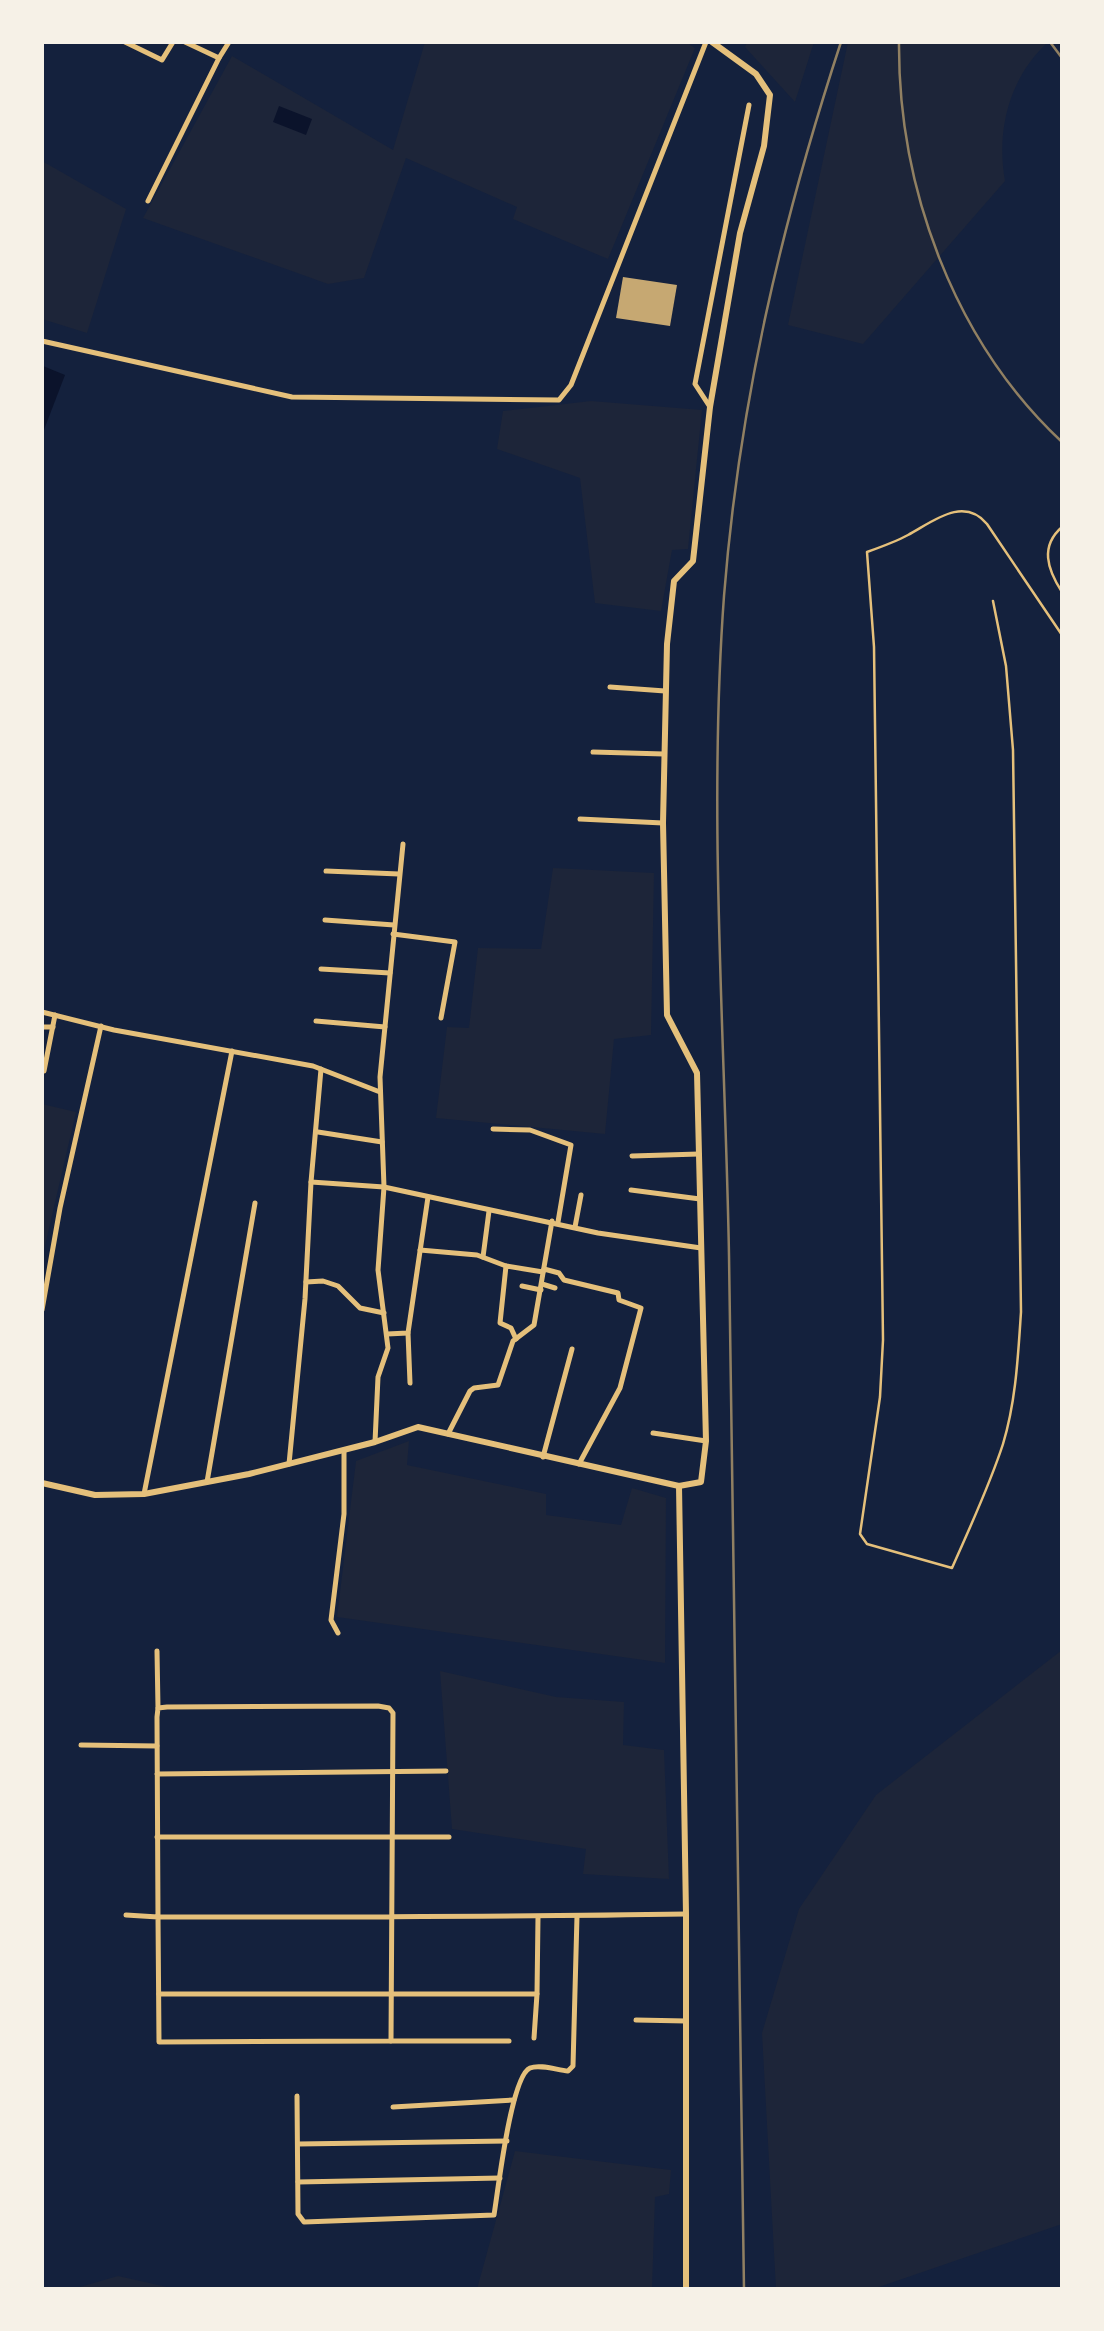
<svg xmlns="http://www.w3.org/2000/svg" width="1104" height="2331" font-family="'Space Grotesk',sans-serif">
  <rect width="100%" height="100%" fill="#14213d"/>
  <g fill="#1d2539">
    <polygon points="425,42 686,42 695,48 608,259 513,219 517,207 406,158 364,278 328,284 143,218 232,56 393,150"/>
    <polygon points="747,42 814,42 795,102 745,47"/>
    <path d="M848,42H1048C1009,78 996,130 1005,181L863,344L788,325Z"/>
    <polygon points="42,161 126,209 87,333 42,319"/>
    <polygon points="591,401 702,410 688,549 672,550 661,611 595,603 580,478 497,449 503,411"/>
    <polygon points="553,868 654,873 651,1035 614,1039 605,1134 436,1118 447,1027 469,1028 478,948 541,949"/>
    <polygon points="42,1104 76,1112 44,1250 42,1250"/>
    <polygon points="409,1441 407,1465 546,1494 546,1515 621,1525 632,1488 666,1498 665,1663 337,1617 356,1461"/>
    <polygon points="1062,1650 1062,2224 873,2289 776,2289 762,2033 799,1909 876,1795"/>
    <polygon points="440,1671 556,1697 624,1702 623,1745 664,1750 669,1879 583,1874 586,1849 452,1829"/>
    <polygon points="515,2151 671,2170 669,2194 655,2197 652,2289 477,2289"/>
    <polygon points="118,2276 176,2289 73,2289"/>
  </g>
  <g fill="#0b132b">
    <polygon points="279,106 312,119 306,135 273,122"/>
    <polygon points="43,366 65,375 42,435 42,370"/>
  </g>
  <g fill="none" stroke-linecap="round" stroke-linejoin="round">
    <polyline stroke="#0b132b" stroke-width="2.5" points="102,2289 130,2289"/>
  </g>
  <polygon fill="#c6a872" points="623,277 677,285 670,326 616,318"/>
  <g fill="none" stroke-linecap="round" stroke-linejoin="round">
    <g stroke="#e5c07b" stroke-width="2.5">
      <path d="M1062,527C1040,546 1047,569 1062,592"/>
      <path d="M993,601L1006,666L1013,750L1021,1312C1018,1356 1016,1401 1003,1444C989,1487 970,1527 952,1568L867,1544L860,1534L880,1397L883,1340L874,647L867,552C881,547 895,542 908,535C931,523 963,495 987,524L1062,635"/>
    </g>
    <g stroke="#e5c07b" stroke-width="5">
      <polyline points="125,42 162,60 173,42"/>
      <polyline points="185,42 219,58 229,42"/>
      <polyline points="148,201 219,58"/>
      <polyline points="42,341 292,397 559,400 571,385 706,42"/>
      <polyline points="710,407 695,384 749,105"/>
      <polyline points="610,687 665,691"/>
      <polyline points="593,752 664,754"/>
      <polyline points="580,819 663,823"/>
      <polyline points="326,871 399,874"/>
      <polyline points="325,920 394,925"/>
      <polyline points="393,934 455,942 441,1018"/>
      <polyline points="321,969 390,973"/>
      <polyline points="42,1012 114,1030 313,1066 380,1092"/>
      <polyline points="316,1021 385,1027"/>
      <polyline points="42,1027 53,1027"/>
      <polyline points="44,1071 55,1015"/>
      <polyline points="493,1129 530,1130 571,1145 558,1222"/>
      <polyline points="318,1132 382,1142"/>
      <polyline points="632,1156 699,1154"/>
      <polyline points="311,1182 384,1187 598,1233 701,1248"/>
      <polyline points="631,1190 700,1199"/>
      <polyline points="575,1227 581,1195"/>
      <polyline points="420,1250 477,1255 506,1266 543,1272"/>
      <polyline points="483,1257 489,1211"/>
      <polyline points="506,1266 500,1323 511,1328 516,1339"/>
      <polyline points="544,1269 559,1273 564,1280 618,1293 619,1300 641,1308 620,1388 579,1464"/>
      <polyline points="306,1282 323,1281 338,1286 360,1308 384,1313"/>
      <polyline points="542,1284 555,1288"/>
      <polyline points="522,1286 541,1290"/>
      <polyline points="42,1310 60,1208 101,1026"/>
      <polyline points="408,1333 410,1383"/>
      <polyline points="387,1334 408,1333 428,1197"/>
      <polyline points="653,1433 706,1441"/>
      <polyline points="448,1434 470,1391 474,1388 498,1385 513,1341 534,1325 552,1221"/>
      <polyline points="375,1442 378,1377 388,1348 378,1270 384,1187 380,1077 403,844"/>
      <polyline points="543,1457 572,1349"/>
      <polyline points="289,1464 305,1299 311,1182 321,1069"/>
      <polyline points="207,1482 255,1203"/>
      <polyline points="144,1494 232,1051"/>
      <polyline points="338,1633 331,1620 344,1514 344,1450"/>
      <polyline points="157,1651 158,1708"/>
      <polyline points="81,1745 157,1746"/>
      <polyline points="157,1774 446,1771"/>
      <polyline points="157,1837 449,1837"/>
      <path d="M126,1915L158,1917L159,2042L391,2041L393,1713L389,1708L378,1706L167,1707L158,1708L157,1717L158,1917C334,1917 510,1917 686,1914"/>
      <polyline points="159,1994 537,1994 538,1917"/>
      <polyline points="636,2020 686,2021"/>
      <polyline points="534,2038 537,1994"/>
      <polyline points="391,2041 509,2041"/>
      <path d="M297,2096L298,2214L304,2222L494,2215C498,2191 511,2076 530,2068C540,2064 557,2070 568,2071L573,2066L577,1916"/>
      <polyline points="393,2107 514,2100"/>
      <polyline points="298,2144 507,2141"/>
      <polyline points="298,2182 500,2178"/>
    </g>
    <g stroke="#e5c07b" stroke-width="6">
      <polyline points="42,1483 95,1495 144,1494 249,1474 375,1442 418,1427 679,1486 701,1482 706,1441 697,1073 667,1015 663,823 667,644 674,581 693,561 710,407 740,233 764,146 770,95 756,74 712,42"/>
      <polyline points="679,1486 686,1914 686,2289"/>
    </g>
    <g stroke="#918062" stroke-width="2.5">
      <path d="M899,42C898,188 954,341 1062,442"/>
      <polyline points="1050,42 1062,58"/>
      <path d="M744,2289C739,1944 734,1600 729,1255C725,1037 708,814 724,596C739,404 781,225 841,42"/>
    </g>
  </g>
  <rect width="1104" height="2331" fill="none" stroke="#f6f1e7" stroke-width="88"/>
</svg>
